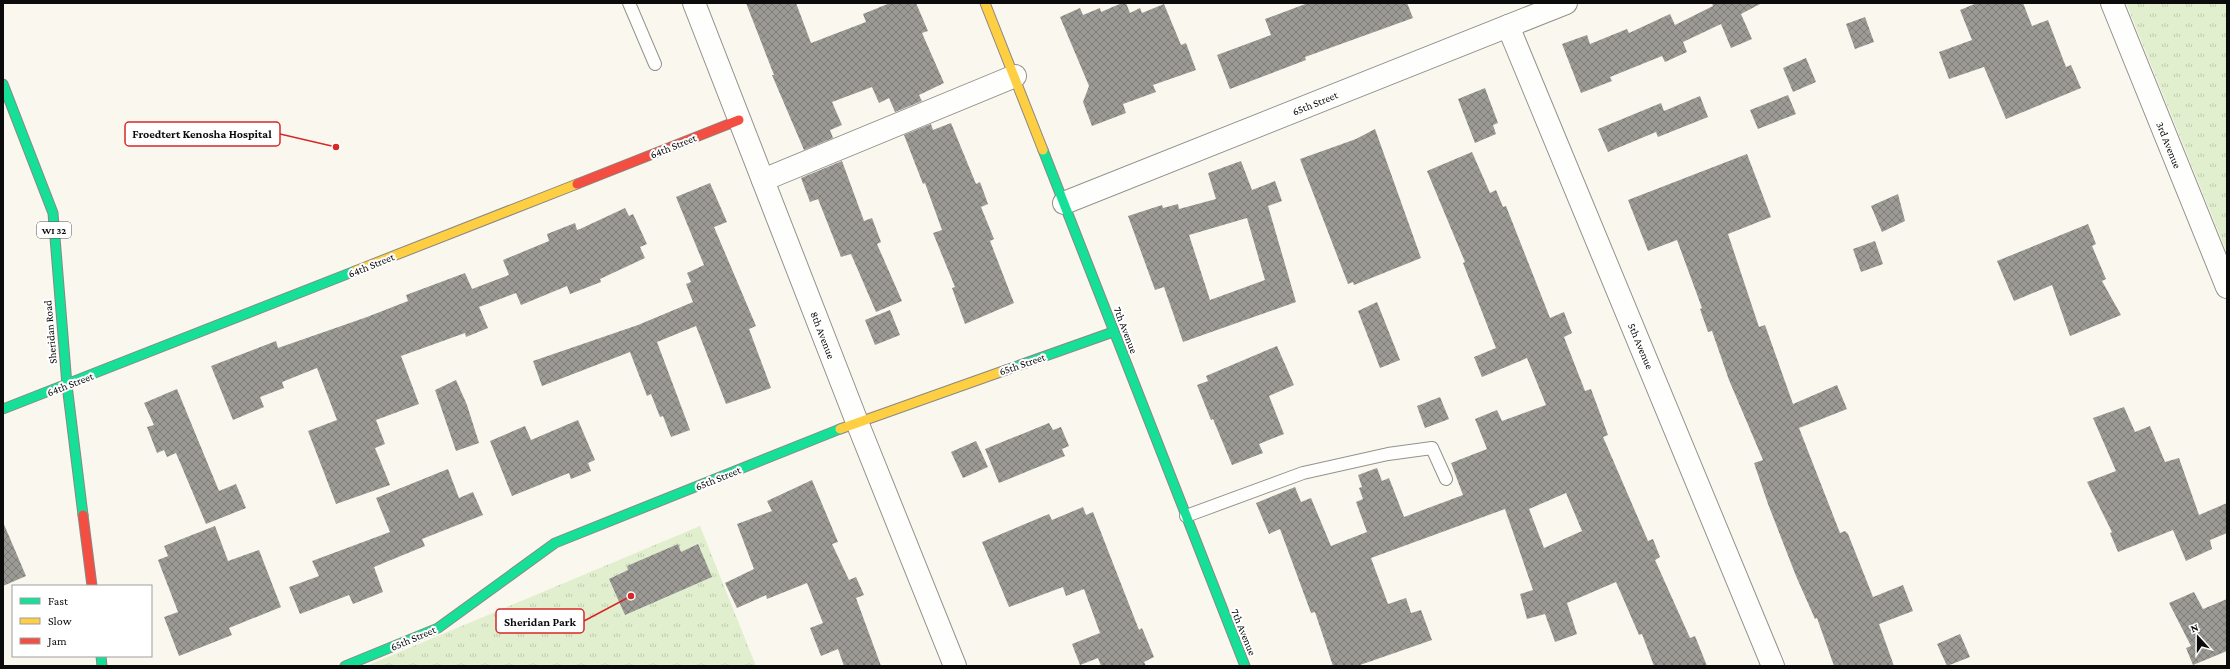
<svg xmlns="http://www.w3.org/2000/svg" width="2230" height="669" font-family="'Crimson Pro',serif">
  <defs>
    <pattern id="grass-tufts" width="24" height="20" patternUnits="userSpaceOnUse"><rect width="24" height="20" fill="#e1efcf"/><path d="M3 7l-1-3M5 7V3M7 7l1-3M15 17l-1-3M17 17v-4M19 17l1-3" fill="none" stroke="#c0ccb0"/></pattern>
    <pattern id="building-cross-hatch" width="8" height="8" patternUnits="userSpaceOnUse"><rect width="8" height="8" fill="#9c9a95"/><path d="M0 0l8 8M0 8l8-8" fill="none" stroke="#7d7c78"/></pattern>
  </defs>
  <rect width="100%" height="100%" fill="#faf8ee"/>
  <g fill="url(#grass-tufts)">
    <polygon points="2126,3 2227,3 2227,253"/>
    <polygon points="700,526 756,666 366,666"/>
  </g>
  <g fill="url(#building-cross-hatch)" fill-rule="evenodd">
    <polygon points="746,3 796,3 811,43 866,22 863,14 890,3 916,3 928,31 922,33 944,83 919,95 922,101 895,112 889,98 879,103 872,87 832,102 842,125 830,130 833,138 804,150 772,75 774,75"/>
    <polygon points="1122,3 1126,3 1130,13 1140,8 1142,13 1164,4 1181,45 1186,43 1196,70 1153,85 1156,92 1123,104 1126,113 1092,126 1083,102 1089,86 1060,17 1080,8 1083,15 1100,8 1101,12"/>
    <polygon points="1308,3 1407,3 1413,18 1305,57 1306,60 1230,89 1217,55 1271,35 1265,19"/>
    <polygon points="1712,3 1762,3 1741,14 1752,39 1731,48 1721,24 1683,42 1687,52 1665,62 1662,56 1610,77 1612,81 1581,93 1562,44 1587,35 1590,44 1627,29 1629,33 1670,14 1675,25 1713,6"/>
    <polygon points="1977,3 2023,3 2032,26 2048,20 2066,67 2071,65 2081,88 2006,119 1984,67 1949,79 1939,52 1972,40 1960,10"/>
    <polygon points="1865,17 1874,42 1855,49 1846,24"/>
    <polygon points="1806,58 1816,82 1793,92 1783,68"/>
    <polygon points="1485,88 1498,123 1493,125 1496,134 1475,143 1458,99"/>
    <polygon points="1788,95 1796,114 1758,129 1750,110"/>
    <polygon points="1700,96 1708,117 1658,137 1656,132 1608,152 1598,129 1661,103 1664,111"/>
    <polygon points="951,123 976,184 980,182 988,204 981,207 994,239 990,241 1014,303 965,324 952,288 955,287 933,233 942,230 925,183 923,184 904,135 931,124 933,130"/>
    <polygon points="1375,129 1421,258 1354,285 1353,282 1348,284 1300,159 1356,139"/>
    <path d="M1472,152L1490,193L1496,190L1503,207L1506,206L1550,318L1564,312L1572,333L1564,337L1585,391L1591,389L1608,435L1603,437L1648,541L1653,539L1660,557L1655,560L1690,638L1695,636L1707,666H1654L1642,634L1639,635L1616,582L1567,603L1577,634L1555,642L1545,614L1527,619L1520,594L1533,590L1505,509L1371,558L1388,604L1406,598L1411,613L1421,610L1432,640L1357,666H1333L1315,612L1311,613L1280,529L1269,534L1256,503L1295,487L1301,502L1311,498L1331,546L1367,532L1356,502L1363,499L1359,488L1362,487L1358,475L1377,468L1382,481L1389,478L1404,517L1463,495L1451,463L1487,449L1475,419L1497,410L1502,421L1546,405L1527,358L1482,377L1474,357L1496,348L1463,263L1465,262L1427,171ZM1566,493L1582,531L1544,548L1529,509Z"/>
    <polygon points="1747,154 1771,217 1728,234 1759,327 1765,325 1793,404 1837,385 1847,409 1799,428 1840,533 1845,531 1848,534 1873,597 1903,585 1913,611 1879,624 1894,666 1834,666 1817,618 1815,619 1796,576 1768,504 1754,463 1763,460 1729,380 1712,331 1708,332 1700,309 1702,308 1677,240 1648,251 1628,200"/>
    <polygon points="842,161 864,221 872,218 881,242 877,244 902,301 876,312 851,254 841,257 818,199 810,202 801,178"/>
    <path d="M1241,161L1252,190L1275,181L1282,201L1268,206L1296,302L1183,342L1164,287L1155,290L1128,216L1162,205L1163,208L1178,204L1179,209L1216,199L1208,173ZM1247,218L1265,280L1210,300L1189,235Z"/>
    <polygon points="710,183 727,222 714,227 756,326 749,329 771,388 726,404 696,326 657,342 690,430 671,437 663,416 660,417 651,394 647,396 630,352 542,386 533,361 638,325 693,302 686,284 691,282 687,273 704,265 676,197"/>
    <polygon points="1898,194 1905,221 1882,232 1871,206"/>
    <polygon points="625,208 629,216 633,214 647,244 640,247 645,258 600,279 601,282 570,294 567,286 521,305 516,293 479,307 488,328 466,337 465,333 401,356 419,404 376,420 385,444 375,448 390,485 336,504 308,431 337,420 317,368 282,382 284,388 260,397 264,407 233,420 211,366 276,341 278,348 367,317 408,301 406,295 465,273 472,289 509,275 503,260 549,241 547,234 575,223 577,230 580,229"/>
    <polygon points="2088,224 2096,244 2092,246 2106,279 2102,281 2121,315 2070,336 2052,285 2014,301 1997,261"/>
    <polygon points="1875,241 1883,264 1861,272 1853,249"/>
    <polygon points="1377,302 1400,360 1380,368 1358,311"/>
    <polygon points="890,310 900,335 875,345 865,320"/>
    <polygon points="1277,346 1294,385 1269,396 1284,434 1259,444 1263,453 1232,465 1213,419 1211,420 1197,385 1208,381 1206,376"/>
    <polygon points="456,380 467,405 479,443 456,451 435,390"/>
    <polygon points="177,389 219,491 236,484 246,508 206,524 176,453 167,457 164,450 157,453 147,427 154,425 144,403"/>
    <polygon points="1440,397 1449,419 1425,428 1417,406"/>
    <polygon points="2124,407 2135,432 2150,426 2165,462 2179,458 2199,515 2227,503 2227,533 2210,540 2212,549 2186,561 2173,530 2118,552 2110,533 2112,532 2087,482 2116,471 2093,418"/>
    <polygon points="578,420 595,460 588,463 591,471 571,479 569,473 512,496 490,441 525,426 531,440"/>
    <polygon points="1049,423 1053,430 1061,427 1069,446 1062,449 1065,456 999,483 985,449"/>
    <polygon points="976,441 988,467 963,478 951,452"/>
    <polygon points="448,469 459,498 473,492 483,515 422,539 425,546 374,567 383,592 353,604 349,595 300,614 289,587 319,576 312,561 390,532 376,498"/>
    <polygon points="812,480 838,542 832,544 849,580 856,577 864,595 856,598 881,666 844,666 838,649 821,656 810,628 823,623 807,583 767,599 766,595 737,608 725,583 754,569 737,524 772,511 767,501"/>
    <polygon points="1083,507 1086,515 1093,512 1139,630 1142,628 1154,657 1144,662 1146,666 1101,666 1098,658 1080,665 1072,644 1100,633 1084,589 1066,596 1063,587 1009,607 982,542 1049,514 1052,520"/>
    <polygon points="3,522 26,576 3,586"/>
    <polygon points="215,526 228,561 259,550 281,607 229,628 232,635 179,656 164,617 178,612 158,560 168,556 164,546"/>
    <polygon points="678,544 681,552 698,544 712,577 625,615 609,579 628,570 627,566"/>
    <polygon points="2194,592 2203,609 2227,599 2227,651 2193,665 2186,648 2191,646 2169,603"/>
    <polygon points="1960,634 1970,657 1947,666 1937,644"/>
  </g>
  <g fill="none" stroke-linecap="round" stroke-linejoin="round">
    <defs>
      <g id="lane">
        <polyline points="629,3 655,64"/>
        <polyline points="1186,516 1303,473 1388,454 1432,448 1446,479"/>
      </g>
      <g id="street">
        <polyline points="694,3 857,422 955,666"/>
        <polyline points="2112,3 2227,287"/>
        <polyline points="1508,26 1773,666"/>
        <polyline points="763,180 1015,76"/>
        <polyline points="1064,203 1566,3"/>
      </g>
      <g id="fast">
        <polyline points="3,84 53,213 67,385 83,515"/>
        <polyline points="1043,150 1245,666"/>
        <polyline points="1006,370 1113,332"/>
        <polyline points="3,409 355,271"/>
        <polyline points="101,656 102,666"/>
        <polyline points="345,666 438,628 555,543 840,429"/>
      </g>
      <g id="slow">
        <polyline points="985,3 1043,150"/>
        <polyline points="355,271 577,184"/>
        <polyline points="840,429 1006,370"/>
      </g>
      <g id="jam">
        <polyline points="577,184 739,120"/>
        <polyline points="83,515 92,586"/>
      </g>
    </defs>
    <use href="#lane" stroke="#93928d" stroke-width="14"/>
    <use href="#street" stroke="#93928d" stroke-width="24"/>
    <use href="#fast" stroke="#898884" stroke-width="11"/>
    <use href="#slow" stroke="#898884" stroke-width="11"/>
    <use href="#jam" stroke="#898884" stroke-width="11"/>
    <use href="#lane" stroke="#fefefc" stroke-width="12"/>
    <use href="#street" stroke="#fefefc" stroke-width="22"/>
    <use href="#fast" stroke="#16e098" stroke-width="9"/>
    <use href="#slow" stroke="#ffcf43" stroke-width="9"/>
    <use href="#jam" stroke="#f24e42" stroke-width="9"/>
  </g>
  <g text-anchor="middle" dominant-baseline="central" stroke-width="4" stroke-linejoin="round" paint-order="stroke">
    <rect fill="#fff" stroke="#545454" stroke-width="1" x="37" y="222" width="34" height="16" rx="3"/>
    <g font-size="10" font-weight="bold" fill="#0b0b0b">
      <text x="54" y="230">WI 32</text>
    </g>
    <g font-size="11" fill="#0b0b0b" stroke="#fff">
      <text transform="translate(1315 103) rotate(-22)">65th Street</text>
      <text transform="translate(2169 145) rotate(68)">3rd Avenue</text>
      <text transform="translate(673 146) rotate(-22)">64th Street</text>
      <text transform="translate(371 265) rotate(-22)">64th Street</text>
      <text transform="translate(1126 330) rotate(69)">7th Avenue</text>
      <text transform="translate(50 332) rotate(-95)">Sheridan Road</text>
      <text transform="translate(823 335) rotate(69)">8th Avenue</text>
      <text transform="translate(1641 346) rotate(67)">5th Avenue</text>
      <text transform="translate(1022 364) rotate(-19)">65th Street</text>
      <text transform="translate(70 384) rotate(-21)">64th Street</text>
      <text transform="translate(718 478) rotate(-22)">65th Street</text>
      <text transform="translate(1244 632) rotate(68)">7th Avenue</text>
      <text transform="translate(413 638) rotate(-23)">65th Street</text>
    </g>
  </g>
  <path fill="none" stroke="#d62828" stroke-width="1.5" d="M336 147L280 134M631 596L584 621"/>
  <g fill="#d62828" stroke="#fff" stroke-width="1.5">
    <circle cx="336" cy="147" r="4"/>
    <circle cx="631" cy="596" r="4"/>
  </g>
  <g fill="#fff" stroke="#d62828" stroke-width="1.5">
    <rect x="125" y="122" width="155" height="24" rx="4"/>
    <rect x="496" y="609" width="88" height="24" rx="4"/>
  </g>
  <g font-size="12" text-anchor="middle" font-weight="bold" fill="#0b0b0b">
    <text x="202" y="138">Froedtert Kenosha Hospital</text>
    <text x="540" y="626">Sheridan Park</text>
  </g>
  <rect width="2230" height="669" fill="none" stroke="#0b0b0b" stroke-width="8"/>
  <rect x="12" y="585" width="140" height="72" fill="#ffffff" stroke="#9d9d9d"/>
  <rect x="20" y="598" width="20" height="6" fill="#16e098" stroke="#9d9d9d"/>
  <text x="48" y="605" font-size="12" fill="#0b0b0b">Fast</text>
  <rect x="20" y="618" width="20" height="6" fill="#ffcf43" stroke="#9d9d9d"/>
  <text x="48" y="625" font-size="12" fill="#0b0b0b">Slow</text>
  <rect x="20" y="638" width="20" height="6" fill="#f24e42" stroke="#9d9d9d"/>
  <text x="48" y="645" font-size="12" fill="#0b0b0b">Jam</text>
  <g transform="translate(2198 637) rotate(339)" stroke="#ffffff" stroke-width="3" paint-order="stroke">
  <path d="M0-3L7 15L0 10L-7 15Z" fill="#0b0b0b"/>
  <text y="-6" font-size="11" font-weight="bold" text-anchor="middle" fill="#0b0b0b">N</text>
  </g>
</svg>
